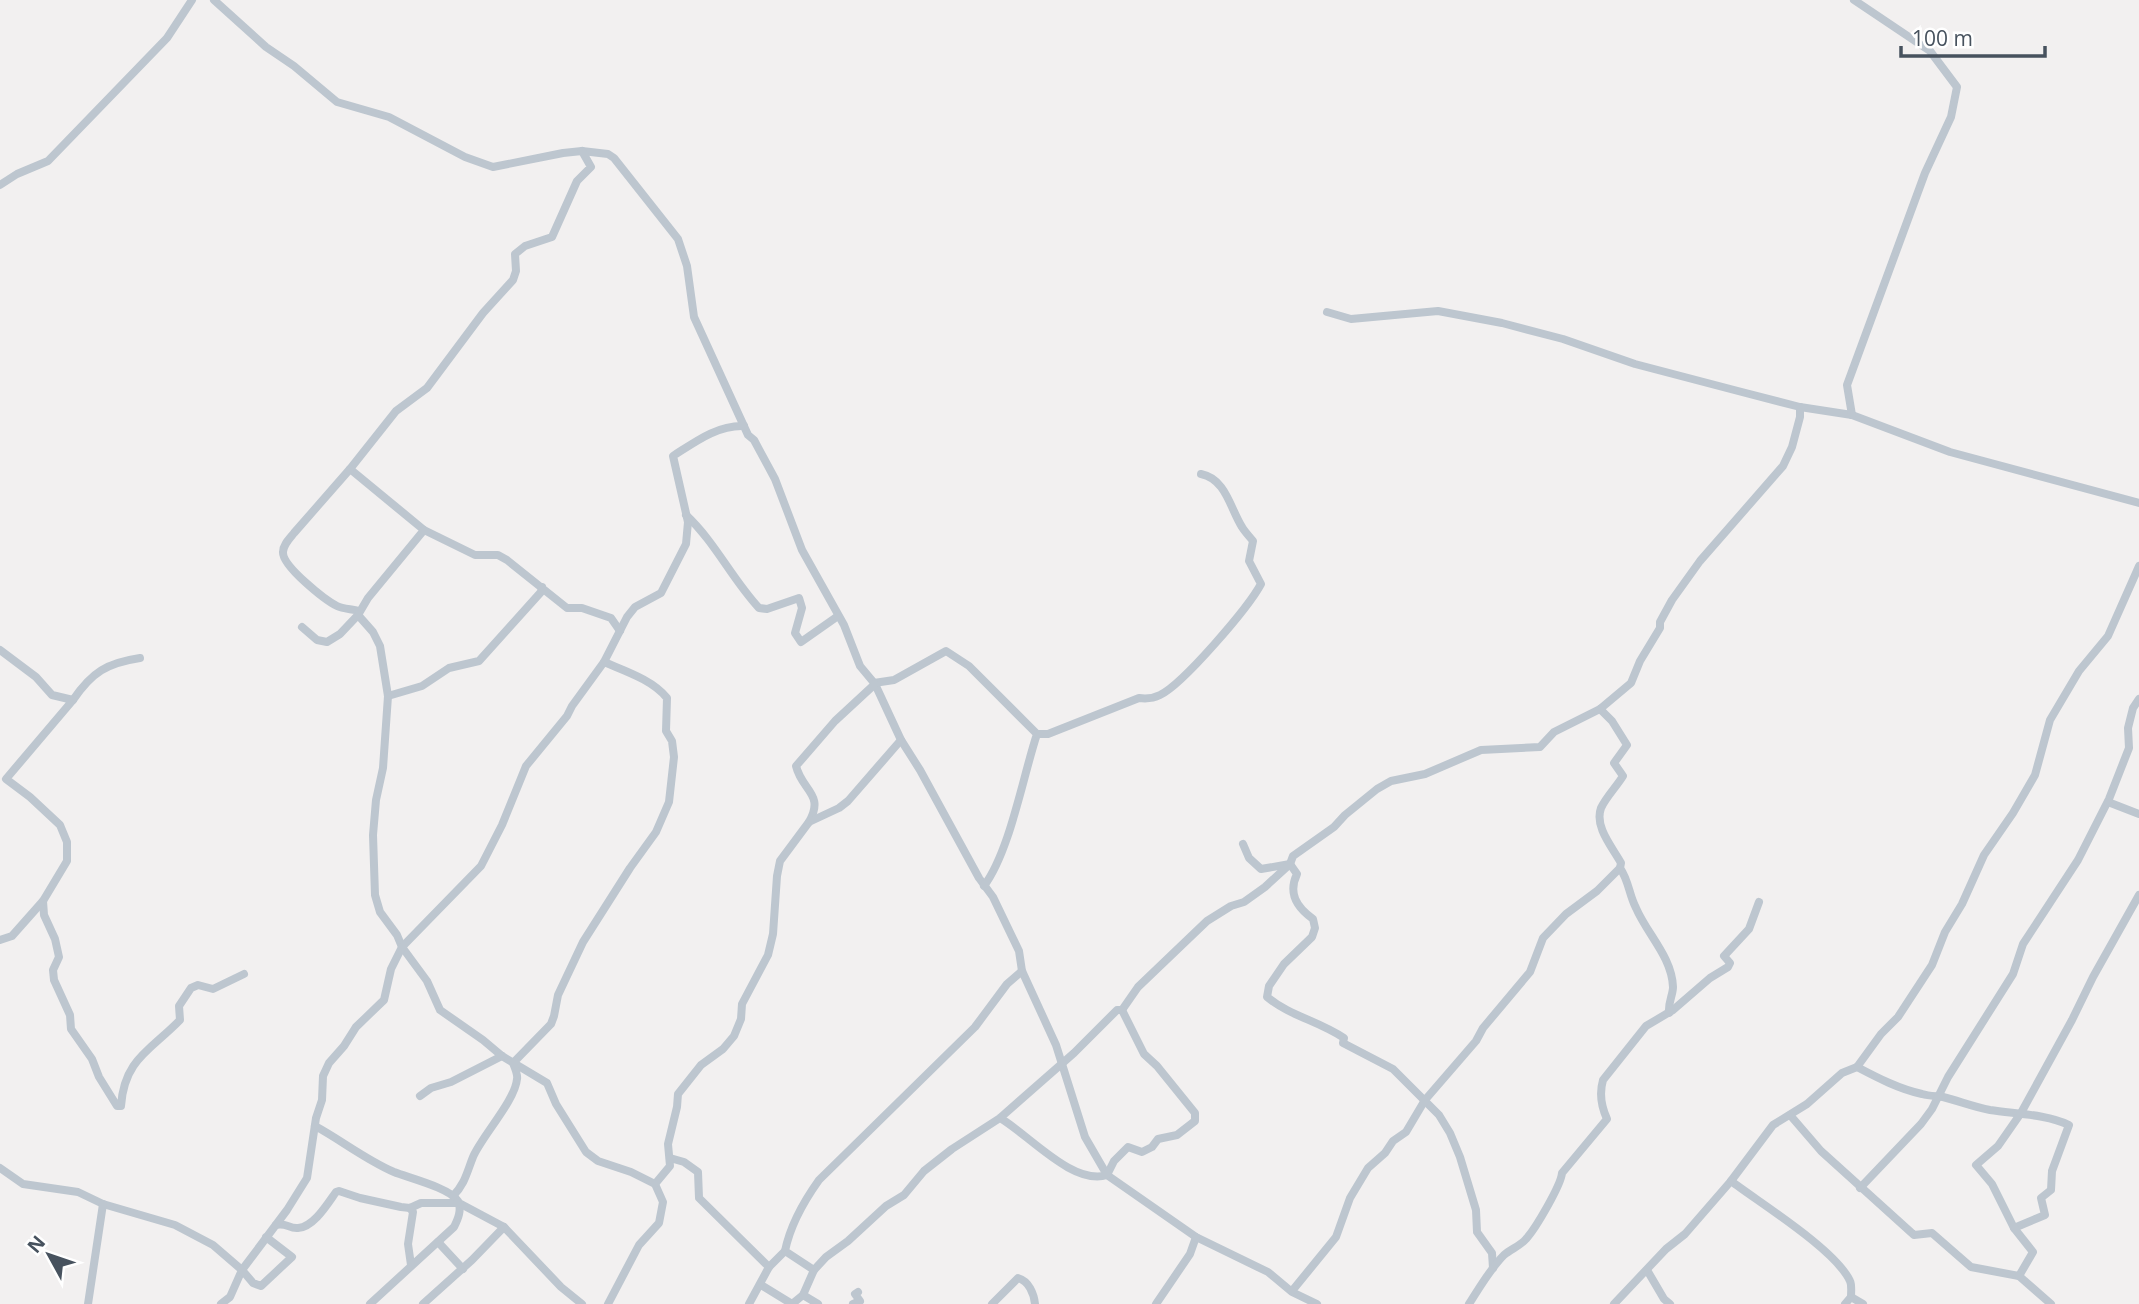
<svg xmlns="http://www.w3.org/2000/svg" width="2139" height="1304" font-family="'Open Sans',sans-serif">
  <rect width="100%" height="100%" fill="#f2f0f0"/>
  <g fill="none" stroke-linecap="round" stroke-linejoin="round">
    <g stroke="#bdc6cf" stroke-width="8">
      <polyline points="214,0 266,47 294,66 337,102 389,117 465,157 493,167 563,153 582,151 608,154 614,158 678,239 687,266 694,317 748,435 754,440 775,479 802,550 844,625 860,666 875,684 901,740 920,770 979,878 993,897 1019,951 1022,971 1056,1045 1085,1137 1107,1175 1196,1237 1268,1272 1292,1292 1317,1304"/>
      <polyline points="582,151 591,167 577,181 552,237 525,246 515,254 516,271 513,280 483,313 427,388 396,411 350,469 424,530 368,598 358,615 373,632 380,646 388,696 383,768 376,800 373,835 375,895 380,912 397,935 402,947 427,981 440,1010 483,1040 502,1056 547,1083 556,1104 586,1152 598,1161 631,1172 655,1184 663,1202 659,1223 639,1245 608,1304"/>
      <polyline points="0,185 17,174 48,161 167,38 192,0"/>
      <polyline points="1327,312 1351,319 1438,311 1502,323 1563,339 1635,364 1738,391 1800,407 1852,415 1950,452 2139,503"/>
      <polyline points="1852,415 1847,385 1925,173 1951,117 1957,87 1930,51 1854,0"/>
      <path d="M350,469L294,533C289,539 283,545 283,552C282,566 325,600 337,606C343,609 352,609 359,611"/>
      <path d="M686,515C715,542 732,579 759,608L767,609L799,598L802,608L795,633L801,642L838,616"/>
      <polyline points="424,530 475,555 498,555 507,560 567,608 582,608 611,618 620,631"/>
      <polyline points="302,627 317,640 327,642 340,634 358,615"/>
      <path d="M0,650L36,677L52,695L73,700L6,779L30,797L60,825L67,842V861L43,901L44,915L55,939L59,957L53,970L54,980L70,1015L71,1029L92,1059L99,1077L117,1106H121C124,1059 151,1050 180,1020L179,1006L191,988L198,985L213,989L244,974"/>
      <path d="M604,662L627,617L635,607L661,593L686,544L688,522L673,456C695,442 717,425 744,426"/>
      <path d="M874,683L894,680L946,651L969,666L1037,734C1023,776 1010,851 984,886"/>
      <polyline points="388,696 422,686 449,668 479,661 541,592 542,587"/>
      <path d="M73,700C92,672 107,663 140,658"/>
      <path d="M1600,709L1612,721L1627,745L1614,763L1623,776C1617,786 1606,797 1601,808C1594,827 1613,848 1621,863L1620,868C1629,881 1629,895 1636,908C1647,934 1672,957 1673,987C1673,995 1668,1002 1669,1013"/>
      <path d="M1037,734H1048L1139,698C1146,699 1152,699 1160,695C1183,684 1248,608 1261,584L1249,561L1253,541C1249,536 1245,532 1242,527C1230,508 1226,479 1201,474"/>
      <polyline points="2108,802 2139,814"/>
      <path d="M809,822C825,794 802,791 796,766L835,721L875,684"/>
      <path d="M1243,844L1249,858L1261,869L1290,864L1297,874C1288,893 1296,907 1313,919L1315,928L1312,937L1284,964L1269,986L1267,997C1290,1016 1319,1021 1344,1038L1343,1043L1393,1069L1439,1115L1450,1133L1460,1157L1476,1210L1477,1232L1492,1253L1493,1268"/>
      <polyline points="0,940 12,936 43,901"/>
      <polyline points="1122,1010 1138,987 1207,921 1231,906 1244,902 1265,887 1290,864 1293,856 1334,827 1345,815 1377,789 1391,781 1425,774 1481,750 1540,747 1554,732 1600,709 1631,683 1640,661 1660,628 1660,622 1672,600 1700,561 1783,466 1792,447 1800,417 1800,407"/>
      <path d="M1857,1067C1878,1078 1899,1089 1922,1094C1929,1096 1936,1096 1943,1097C1959,1101 1974,1107 1990,1110C2015,1114 2046,1114 2069,1125L2052,1171L2051,1190L2041,1198L2045,1215L2014,1228"/>
      <polyline points="420,1096 431,1088 451,1082 502,1056"/>
      <polyline points="1790,1115 1821,1151 1914,1235 1932,1233 1971,1267 2019,1276"/>
      <path d="M315,1126C341,1140 366,1160 394,1172C409,1178 450,1188 458,1201C462,1210 458,1219 454,1227L370,1304"/>
      <polyline points="670,1158 684,1162 698,1172 699,1198 769,1267 785,1251"/>
      <polyline points="0,1168 23,1184 78,1192 103,1204 175,1225 213,1245 242,1270 230,1297 221,1304"/>
      <path d="M1731,1181C1760,1203 1836,1250 1850,1281C1852,1285 1851,1292 1851,1297L1845,1304"/>
      <polyline points="655,1184 670,1166 668,1144 677,1107 678,1094 701,1065 723,1049 734,1036 741,1019 742,1004 768,955 773,934 777,876 780,861 809,822 839,808 848,801 901,740"/>
      <polyline points="1860,1188 1921,1124 1932,1109 1948,1077 2013,974 2023,944 2078,860 2109,799 2129,748 2128,728 2133,708 2139,699"/>
      <polyline points="410,1208 413,1212 408,1244 411,1265"/>
      <path d="M276,1225C286,1222 289,1229 298,1228C314,1227 328,1203 336,1192L339,1191L360,1198L401,1207L410,1208L421,1203H459L504,1227L561,1287L582,1304"/>
      <path d="M266,1237L292,1257L261,1286L253,1283L242,1270L287,1210L307,1178L316,1118L322,1100L323,1076L329,1063L344,1046L356,1027L384,1000L391,969L402,947L481,866L502,825L526,766L567,716L572,706L604,662C625,671 653,680 667,698L666,731L672,741L674,757L669,802L656,832L630,868L583,942L558,995L554,1016L551,1024L513,1063C515,1068 518,1075 517,1079C515,1101 482,1136 473,1157C467,1172 465,1184 453,1196"/>
      <polyline points="438,1242 463,1269"/>
      <path d="M814,1270L826,1257L848,1241L886,1206L904,1195L924,1171L952,1149L1000,1118L1074,1053L1117,1010H1122L1144,1054L1157,1066L1195,1113V1121L1177,1135L1158,1139L1152,1147L1142,1152L1128,1147L1114,1161L1107,1175C1073,1186 1028,1134 1000,1118"/>
      <polyline points="1647,1270 1664,1299 1670,1304"/>
      <path d="M761,1285L792,1304L803,1295L814,1270L785,1251C790,1226 804,1201 819,1180L975,1027L1007,984L1022,971"/>
      <polyline points="1292,1291 1336,1237 1350,1198 1368,1168 1385,1153 1393,1141 1406,1132 1425,1100 1476,1041 1483,1028 1530,972 1543,938 1566,914 1597,891 1620,868"/>
      <polyline points="803,1295 818,1304"/>
      <polyline points="1851,1297 1863,1304"/>
      <polyline points="88,1304 103,1204"/>
      <polyline points="423,1304 472,1260 504,1227"/>
      <polyline points="749,1304 769,1267"/>
      <polyline points="853,1304 860,1301 855,1294 858,1292"/>
      <path d="M992,1304L1018,1278C1029,1281 1034,1294 1035,1304"/>
      <polyline points="1156,1304 1190,1254 1196,1237"/>
      <path d="M1469,1304C1480,1287 1490,1269 1504,1255C1511,1249 1520,1246 1526,1239C1536,1228 1561,1185 1562,1173L1607,1119C1601,1106 1599,1094 1603,1080L1646,1026L1673,1010L1710,978L1728,967L1730,963L1724,956L1749,929L1759,902"/>
      <polyline points="1614,1304 1666,1249 1685,1234 1731,1181 1773,1125 1807,1104 1842,1073 1857,1067 1881,1034 1898,1017 1932,965 1945,932 1962,904 1984,855 2013,813 2035,775 2050,720 2079,671 2108,636 2139,566"/>
      <polyline points="2051,1304 2019,1276 2033,1252 2014,1228 1992,1184 1976,1165 1998,1146 2021,1113 2072,1020 2093,977 2139,895"/>
    </g>
  </g>
  <g transform="translate(49 1255) rotate(310)" stroke="#ffffff" stroke-width="5" paint-order="stroke">
  <path d="M0-5L12 26L0 18L-12 26Z" fill="#47525e"/>
  <text y="-10" font-size="19" font-weight="bold" text-anchor="middle" fill="#47525e">N</text>
  </g>
  <path d="M1901 46v10h144v-10" fill="none" stroke="#47525e" stroke-width="3.5"/>
  <text x="1912" y="46" font-size="21" fill="#47525e" stroke="#ffffff" stroke-width="5" paint-order="stroke">100 m</text>
</svg>
